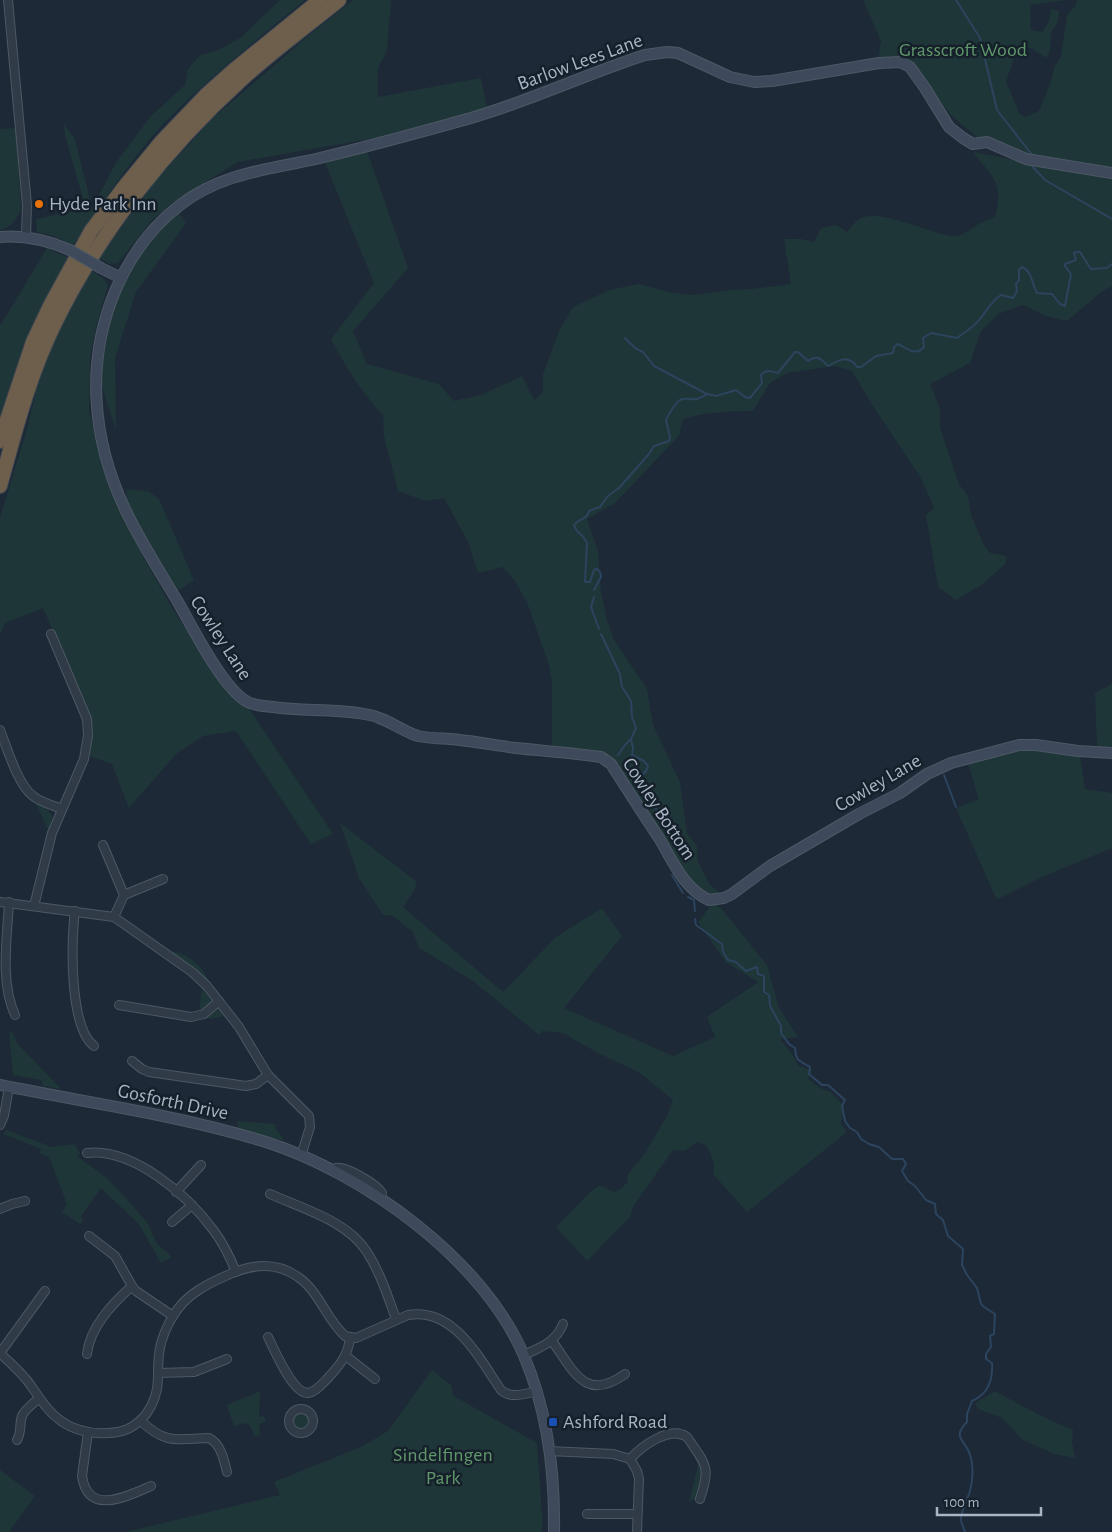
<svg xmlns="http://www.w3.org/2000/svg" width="1112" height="1532" font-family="'Alegreya Sans',sans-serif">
  <rect width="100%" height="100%" fill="#1d2937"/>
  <g fill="#1f3638">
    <path d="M280,0H305C258,38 210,77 167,120C131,158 103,202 73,245L54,236L37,232L36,219L70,212L83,199L65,135L64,124L75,139L92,208L117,161L151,116L185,85L188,69L200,55L218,50L240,38Z"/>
    <polygon points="353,0 391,0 387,51 378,68 378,97 481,78 487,108 392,135 238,162 175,201 152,220 118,263 110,264 99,258 158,178 213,118 307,37"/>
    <path d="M863,0H1066L1030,5L1031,30L1043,32L1049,21L1051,9L1059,11C1059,26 1054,24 1051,34C1048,46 1055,45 1046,58L1031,48H1013L1014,59L1006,81L1019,113L1025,117L1039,111L1051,81L1054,68L1061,56L1067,15L1076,5L1077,0H1112V168L1031,158L981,141L949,113L909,62L878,60L881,41Z"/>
    <path d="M16,128L21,210C16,220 11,227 0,230V129Z"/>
    <path d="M367,151L408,268L353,331L367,364L439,384L454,401L481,395L522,376L534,400L543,392V374L559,331L573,307L609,290L639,284L668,292L692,295L731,290L751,289L791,284L784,239H801L814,242L821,228L836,225L847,232C850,228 854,223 858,220C876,206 930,234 952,236C963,237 969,230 977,225C982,222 989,219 995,217C1004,182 993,178 973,152L1072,171L1112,176V286L1100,293L1067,321L1046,316L1023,305L998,314L981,331L970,363L930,384L940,408V428L959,484L968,496L971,515L983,543L990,553L1006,556V563L983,584L956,600L938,587L926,515L934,508L921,478L875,409L852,371L834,366L787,373L770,383L753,411C729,411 705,412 683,419L679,436L615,503L587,519L598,551L601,592L607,621L614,640L647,689L653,725L680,782L687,833L697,846L698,861L709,884L722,895C706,895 696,886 685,875L612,760L552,747V681L549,665L528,605L516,582L503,567L478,573L468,542L444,498L425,501L398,491L384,436L383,415C360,390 347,369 331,339L374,283L325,163Z"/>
    <path d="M178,212L186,223L136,292L115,358L116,430C111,414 103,395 101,378C100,370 103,360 104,352C112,294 136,253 178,212Z"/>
    <polygon points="47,248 69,258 24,344 0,420 0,326"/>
    <polygon points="91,270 105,280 108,286 97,323 90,357 89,412 111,487 145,560 171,606 226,691 239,704 248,707 333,834 311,844 236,731 203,736 176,754 129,808 112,764 89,756 92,720 43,608 5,623 0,634 0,518 27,429 37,387 58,330"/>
    <polygon points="126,489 148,491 159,499 194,580 177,591 128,509"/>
    <polygon points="1112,684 1112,747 1097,746 1095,693"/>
    <polygon points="1019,747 1080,754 1085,789 1112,793 1112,848 1042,877 998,899 995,896 956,808 979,799 967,761"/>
    <path d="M36,804C43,806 49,809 52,816L49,832Z"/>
    <path d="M340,823L417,882L415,889L403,907L503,992L556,937L602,908L622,936L564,1008L673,1056L715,1037L707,1017L758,982L726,962L698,922L713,903L721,908L767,965L779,1008L798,1037L780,1039L794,1057L798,1066L812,1070L808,1079L822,1089L831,1092L844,1106L841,1124L847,1132L747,1212L713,1174C716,1163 711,1155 706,1145L697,1142L685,1151L673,1150L634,1205L630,1217L587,1261L556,1227L590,1192L599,1185L614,1192L620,1189L627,1183L628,1174L643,1156L667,1116L673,1100L640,1073L596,1052L563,1033L542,1031L539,1035L473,981L419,948L413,932L393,916L383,915L359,878Z"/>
    <path d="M169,951C189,953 204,967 211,986L199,973Z"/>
    <polygon points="202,987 225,1016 210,1019 199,1012"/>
    <polygon points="9,1032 13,1033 17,1043 61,1089 43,1086 41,1080 13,1075"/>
    <polygon points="238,1121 275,1124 276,1129 285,1141 237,1129"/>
    <polygon points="6,1130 52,1147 74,1144 80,1153 77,1156 108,1179 124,1196 147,1222 157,1244 172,1257 161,1263 139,1224 101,1188 81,1216 83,1221 80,1224 62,1212 67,1204 49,1157 40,1153 41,1149 3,1134"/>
    <polygon points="432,1370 452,1386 452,1395 537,1443 542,1515 542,1532 126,1532 280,1495 274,1482 363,1446 388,1431"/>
    <polygon points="260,1391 259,1417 264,1416 266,1421 259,1424 260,1435 255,1436 250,1426 246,1423 234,1426 227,1405"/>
    <polygon points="995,1391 1041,1416 1073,1430 1072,1442 1075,1458 1054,1454 1023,1440 1002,1418 978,1409 975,1403"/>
    <circle cx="302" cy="1421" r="8"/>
    <path d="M699,1462C707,1473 700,1487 696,1499L689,1501Z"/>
    <polygon points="0,1470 35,1496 9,1532 0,1532"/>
  </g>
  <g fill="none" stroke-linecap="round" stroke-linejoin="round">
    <g stroke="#2c445e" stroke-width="2">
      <polyline points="956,0 980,38 997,110 1033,156"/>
      <polyline points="1032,163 1032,166 1045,180 1112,219"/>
      <polyline points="625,338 635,348 643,352 654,366 707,394"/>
      <path d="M594,590L601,577L600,572L597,569L594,570L590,582H585L587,543C584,535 576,533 574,525C579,518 587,520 589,511L600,507L608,496L619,488L649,454L654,446L669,441L670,437L666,420C669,414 674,404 680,400C689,396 693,404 707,394L716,396L736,390L745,397L750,398L762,383L761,375C766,369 771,371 778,373L795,352H798L808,361C817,354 821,359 828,366C840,359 849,355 857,367H861L876,356L893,353L894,347L898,344C907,348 915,357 924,347L923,338L931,333L957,338C964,333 974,327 979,320C986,312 992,300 1001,295L1013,298L1017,291L1016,284L1019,280V270L1022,267C1032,271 1032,284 1037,293L1052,294L1060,304L1065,306L1071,274L1065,266V264L1076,260L1074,253L1076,252H1080L1091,269L1107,268L1112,264"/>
      <polyline points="594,597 591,607 599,629"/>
      <path d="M601,634L620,674L622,687L631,701L632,717L636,728L631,739L633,748L632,755L644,761L648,766C647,773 639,776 638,783L641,789L654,801L656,809L661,814L664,828"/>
      <polyline points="618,755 625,745 631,739"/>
      <polyline points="944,775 956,807"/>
      <polyline points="672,875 683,893"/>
      <polyline points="688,897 694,900 695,911"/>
      <path d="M695,919L696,925L722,944L723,952L728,960L736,962L746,971L757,967L758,974L764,976V992L769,995L770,1006L781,1026V1033L789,1044L795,1048C796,1062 799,1060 810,1067L809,1074L822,1085H828L845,1100L842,1106L845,1121L850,1128L857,1132L861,1139L869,1144L879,1147L892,1159H903L906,1164L902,1171L908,1181L915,1186L926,1200L935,1204L936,1214L943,1220L948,1236L963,1249L962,1265L967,1275L977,1288L981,1304L984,1307L995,1314L994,1334L990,1336L991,1347L986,1354V1359L992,1363C993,1379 989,1394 972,1401L967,1414V1422C952,1437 964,1440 969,1452C974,1464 973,1480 970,1491C968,1498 959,1516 961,1521C962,1525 964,1528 965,1532"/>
    </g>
    <defs>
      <g id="street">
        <polyline points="8,0 27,205 26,237"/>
        <path d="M0,730C7,748 18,785 33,796C40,802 52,805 62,809"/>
        <polyline points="103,845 124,895"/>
        <polyline points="0,902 114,917 192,972 207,986 239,1027 268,1075 309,1116 310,1127 301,1156"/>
        <path d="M9,902C7,939 0,982 15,1015"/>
        <polyline points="34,906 52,833 84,759 88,735 87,719 51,634"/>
        <path d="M75,911C71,940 69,1027 94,1046"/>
        <polyline points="114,917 124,895 163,879"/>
        <polyline points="119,1005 191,1017 204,1014 219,1001"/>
        <polyline points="132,1061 142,1069 149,1072 246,1086 256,1084 268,1075"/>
        <polyline points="0,1125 4,1116 9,1087"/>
        <path d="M87,1153C133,1148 188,1195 214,1231C223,1243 230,1257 236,1272"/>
        <path d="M333,1171L336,1168C346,1166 377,1184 382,1193L380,1199"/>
        <polyline points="176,1192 201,1165"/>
        <path d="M270,1194C301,1208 348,1221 367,1252C380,1272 388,1297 396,1319"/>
        <polyline points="0,1209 12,1204 25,1201"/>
        <polyline points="172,1222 192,1205"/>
        <polyline points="89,1236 115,1256 132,1286 136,1291 173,1316"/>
        <path d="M45,1291L0,1353C10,1363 21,1372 29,1383C39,1397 47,1411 61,1421C74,1430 91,1434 108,1433C134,1433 152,1414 157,1389C159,1376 157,1362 160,1348C162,1337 167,1326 173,1316C186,1294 207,1284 230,1274C253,1264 277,1262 298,1277C319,1291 326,1319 345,1336L356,1338L408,1315C454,1307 479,1358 501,1390C511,1399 524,1394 537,1391"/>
        <path d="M268,1337C274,1349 292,1392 307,1393C315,1393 323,1383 328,1378C340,1365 348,1355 350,1338"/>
        <path d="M552,1341C574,1371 585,1403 625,1374"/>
        <path d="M87,1354C90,1327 112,1304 132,1286"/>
        <path d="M524,1355C541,1347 556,1342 563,1324"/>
        <polyline points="346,1356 375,1379"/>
        <polyline points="158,1373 194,1372 227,1359"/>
        <circle cx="301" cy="1421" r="12"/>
        <path d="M141,1421C166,1445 177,1439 209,1438C221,1444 224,1460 227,1472"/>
        <path d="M88,1432L82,1476C88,1517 128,1496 151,1486"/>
        <path d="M17,1440C22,1432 19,1424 22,1416C25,1409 34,1403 39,1398"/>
        <polyline points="549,1451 613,1454 630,1459 637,1471 639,1479 637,1532"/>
        <path d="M630,1459C642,1446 670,1425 687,1437C706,1465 711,1466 700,1499"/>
        <polyline points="587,1514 637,1514"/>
      </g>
      <g id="secondary">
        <path d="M1112,173L1026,159L987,142L973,144L963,138L949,127L925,88L910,67L900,62L879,63L772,81L754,82L730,77L678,53L667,52L645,55C586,74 530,101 471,118C421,132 370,146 320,158C269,170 223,172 180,205C151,227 130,257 116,289C85,361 92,439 125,509C140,541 160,572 178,602C192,627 223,688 246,701C254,706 264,706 273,707C301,711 330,709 358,713C365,714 373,715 379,718C392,722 404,732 418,736C432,739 446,738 460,740C479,742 498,746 516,748C545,751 573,753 601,757L611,764C627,789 643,814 659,838C673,861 683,888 709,900L724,898L732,894L770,866L859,814L900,793L927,774L951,763L1019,745H1036L1078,751L1112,753"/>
        <path d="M0,237C25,235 47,240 70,250"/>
        <polyline points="101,268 121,278"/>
        <path d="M0,1085C88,1103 179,1115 266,1142C363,1173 484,1260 524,1356C547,1410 555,1473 554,1532"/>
      </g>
      <g id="highway">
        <polyline points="0,441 33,342 51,304 91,231 125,186 162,141 206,95 234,70 320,0"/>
        <path d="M0,486C15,432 29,376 54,325C99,232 166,148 242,79C273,51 307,26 339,0"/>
      </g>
    </defs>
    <use href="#street" stroke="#4d5865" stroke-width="10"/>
    <use href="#secondary" stroke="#4d5865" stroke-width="12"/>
    <use href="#highway" stroke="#3b4551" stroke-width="16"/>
    <use href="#street" stroke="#303b47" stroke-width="8"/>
    <use href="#secondary" stroke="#3e4a5b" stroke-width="10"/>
    <use href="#highway" stroke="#6e5f4c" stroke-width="14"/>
    <defs>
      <polyline id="secondary-bridge" points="70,250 101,268"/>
    </defs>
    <use href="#secondary-bridge" stroke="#4d5865" stroke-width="12" stroke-linecap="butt"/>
    <use href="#secondary-bridge" stroke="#3e4a5b" stroke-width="10"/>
  </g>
  <circle fill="#e8710a" stroke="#16202b" stroke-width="2" cx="39" cy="204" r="5"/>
  <rect fill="#1a4fb4" stroke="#16202b" stroke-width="2" x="548" y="1417" width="10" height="10" rx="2.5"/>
  <g text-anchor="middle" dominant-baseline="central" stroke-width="5" stroke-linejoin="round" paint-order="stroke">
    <g font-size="20" fill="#60976a" stroke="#16202b">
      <text x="963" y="50">Grasscroft Wood</text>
      <text x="443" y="1455">Sindelfingen<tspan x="443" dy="23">Park</tspan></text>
    </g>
    <g font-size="20" fill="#a9b5c5" stroke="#16202b">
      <text transform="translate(580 62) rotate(-20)">Barlow Lees Lane</text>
      <text transform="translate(221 638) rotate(57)">Cowley Lane</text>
      <text transform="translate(878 783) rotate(-30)">Cowley Lane</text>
      <text transform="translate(659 809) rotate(57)">Cowley Bottom</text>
      <text transform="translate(173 1102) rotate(12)">Gosforth Drive</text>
    </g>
    <g font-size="20" fill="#a9b5c5" stroke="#16202b" text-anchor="start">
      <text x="49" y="204">Hyde Park Inn</text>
      <text x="563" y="1422">Ashford Road</text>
    </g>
  </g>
  <path d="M937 1507v8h104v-8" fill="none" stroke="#a9b5c5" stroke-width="2.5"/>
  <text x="944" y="1507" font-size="15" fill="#a9b5c5" stroke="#16202b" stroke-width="4" paint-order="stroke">100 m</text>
</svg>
